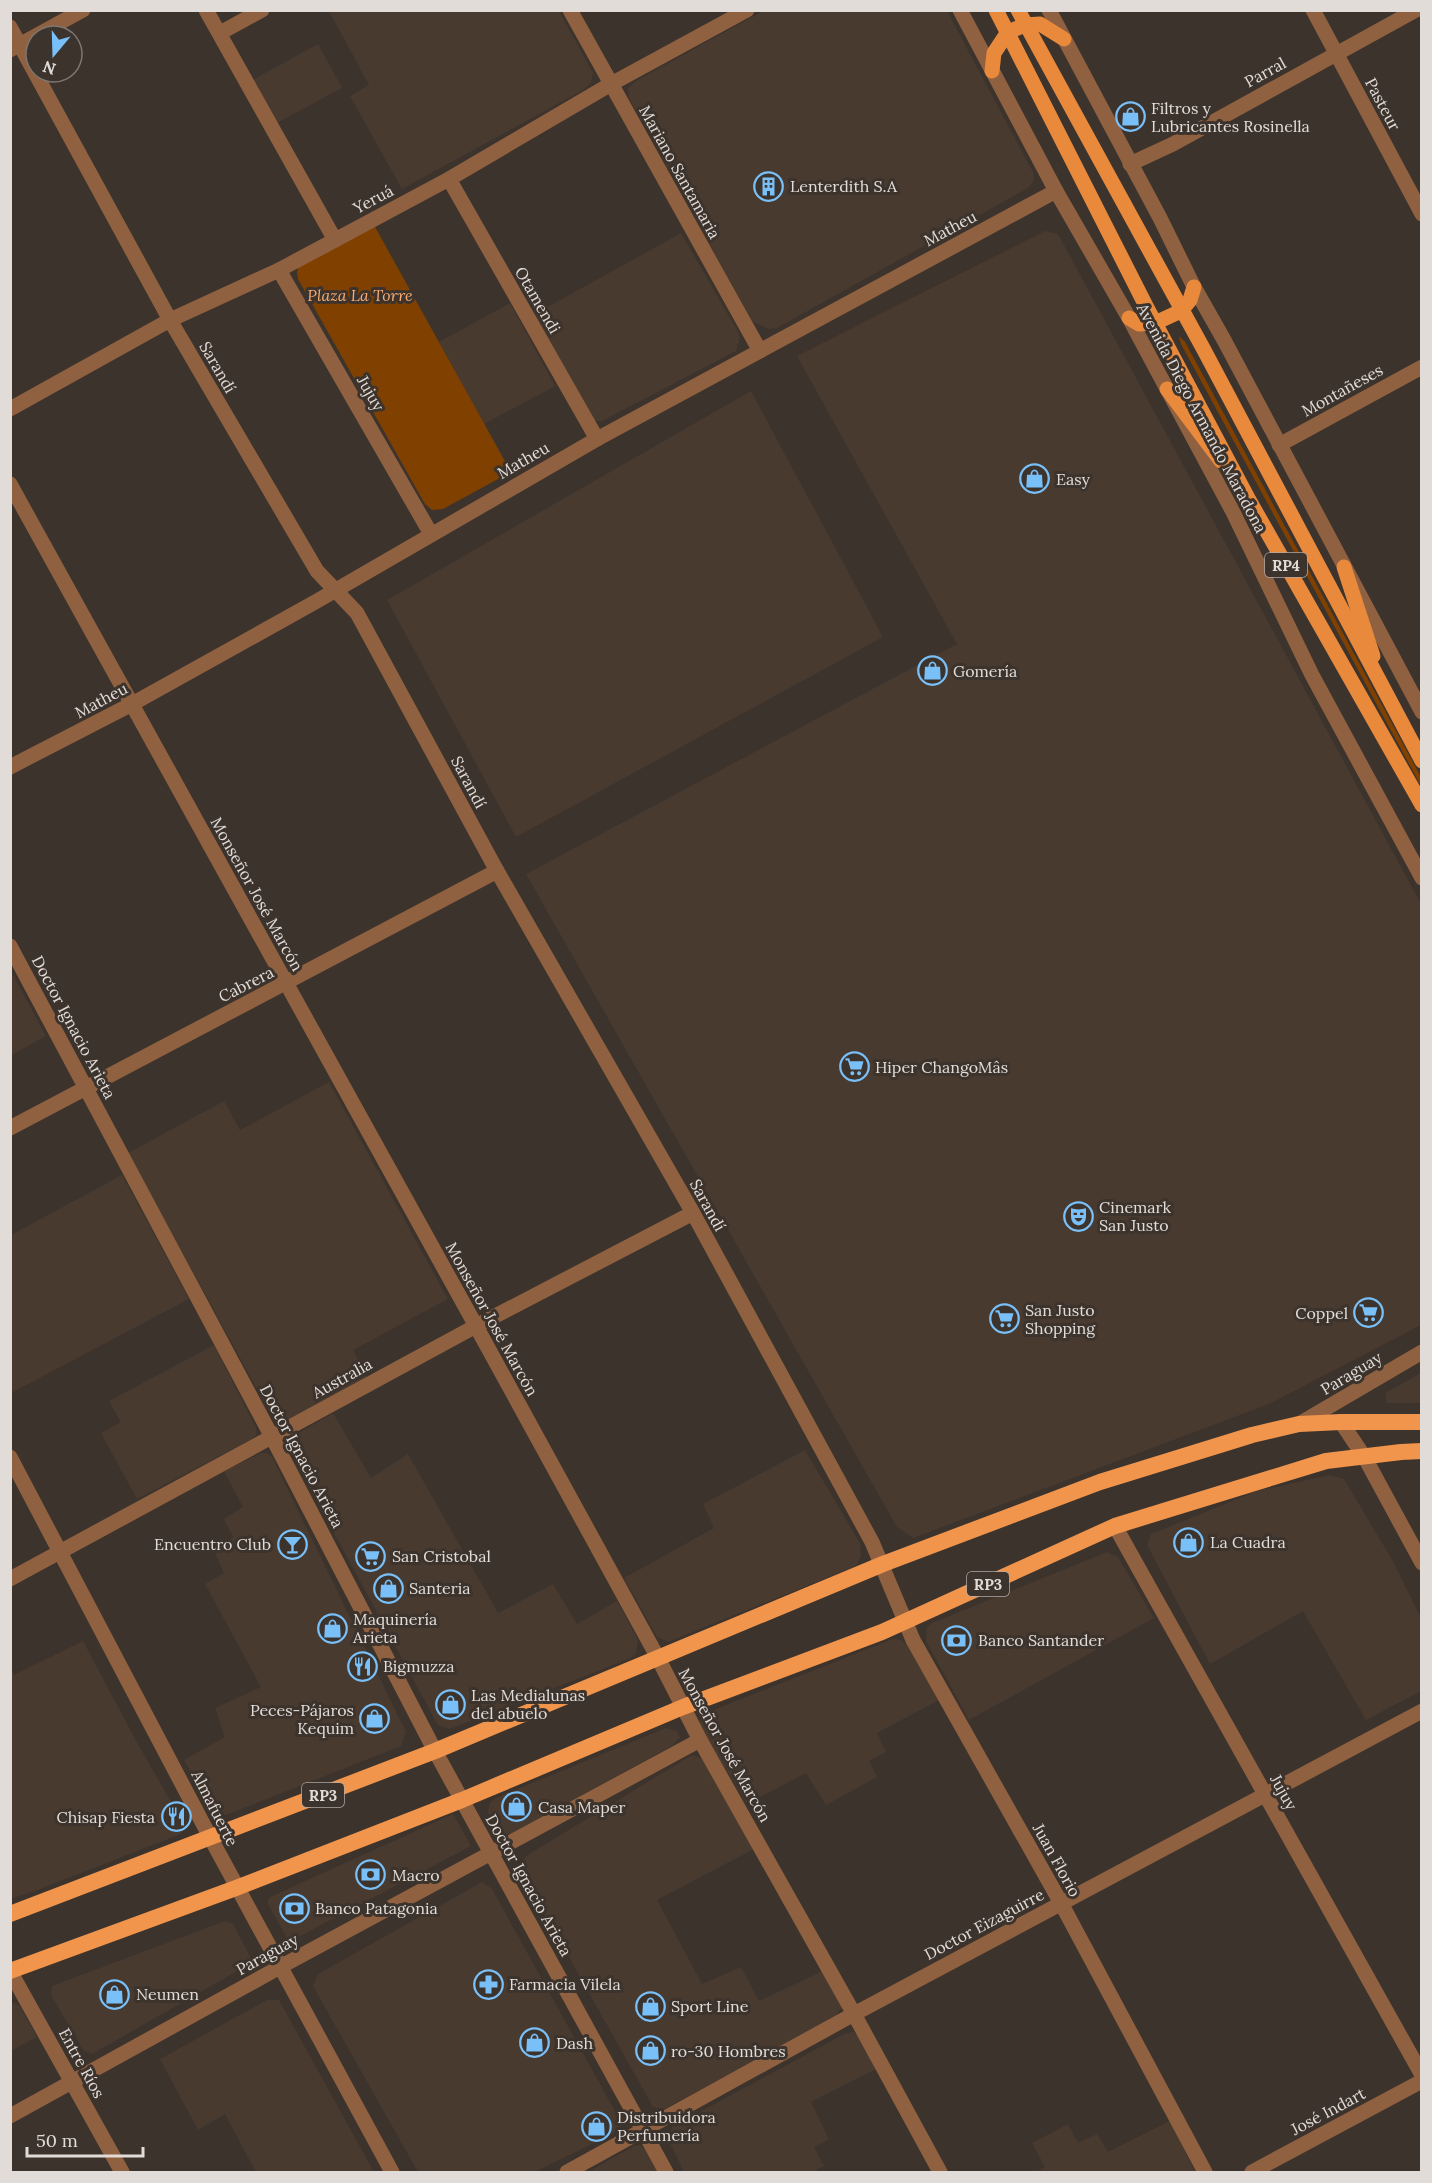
<svg xmlns="http://www.w3.org/2000/svg" width="1432" height="2183" font-family="Lora,serif">
  <rect width="100%" height="100%" fill="#3c332d"/>
  <g fill="#493a30">
    <polygon points="329,11 559,11 593,73 591,82 583,90 402,189 350,96 369,85"/>
    <polygon points="763,11 947,11 1033,172 1034,181 1028,188 777,328 769,329 752,321 629,98 628,88 636,81"/>
    <polygon points="318,44 342,88 275,124 251,81"/>
    <polygon points="1045,231 1058,234 1421,904 1421,1325 1269,1404 913,1538 897,1527 526,874 957,644 797,356"/>
    <polygon points="681,233 737,330 740,337 736,351 602,421 596,421 592,419 533,315"/>
    <polygon points="510,303 555,386 484,424 439,342"/>
    <polygon points="751,391 883,637 516,837 387,600"/>
    <polygon points="11,971 46,1036 11,1055 10,1055"/>
    <polygon points="329,1082 448,1299 353,1350 368,1379 287,1422 281,1423 273,1418 258,1391 128,1153 224,1101 240,1130"/>
    <polygon points="122,1175 189,1299 11,1393 11,1235"/>
    <polygon points="214,1345 256,1428 256,1435 252,1439 137,1499 101,1433 121,1422 109,1401"/>
    <polygon points="1421,1373 1421,1403 1387,1403 1385,1393"/>
    <polygon points="333,1413 371,1478 408,1454 498,1613 553,1584 577,1624 617,1601 638,1640 636,1653 631,1658 450,1729 438,1725 290,1452 289,1446 294,1436"/>
    <polygon points="805,1450 860,1543 861,1556 857,1564 853,1567 668,1642 657,1637 624,1578 714,1528 703,1504"/>
    <polygon points="261,1453 267,1453 272,1457 406,1732 401,1746 221,1817 213,1810 184,1760 225,1737 215,1708 261,1687 205,1584 224,1573 213,1548 233,1537 224,1519 243,1507 224,1471"/>
    <polygon points="1330,1475 1344,1479 1393,1561 1421,1618 1421,1691 1366,1720 1303,1611 1210,1664 1147,1545 1151,1534 1257,1491"/>
    <polygon points="1107,1552 1118,1557 1154,1618 969,1720 926,1641 927,1627 932,1623"/>
    <polygon points="893,1639 901,1640 908,1645 941,1699 877,1733 886,1752 869,1761 877,1777 826,1805 806,1773 747,1804 700,1726 700,1719 703,1714"/>
    <polygon points="83,1641 140,1748 184,1824 181,1834 40,1889 11,1899 11,1668 14,1675"/>
    <polygon points="666,1728 677,1731 680,1737 673,1745 512,1834 504,1834 496,1832 490,1821 488,1811 490,1802 498,1797"/>
    <polygon points="692,1755 701,1758 710,1766 756,1848 657,1900 702,1984 741,1967 759,2001 825,1970 844,2004 833,2020 664,2109 653,2107 524,1877 521,1869 526,1856"/>
    <polygon points="453,1814 471,1846 289,1942 267,1902 270,1897"/>
    <polygon points="482,1882 492,1889 621,2122 618,2131 535,2172 418,2172 313,1986 318,1974"/>
    <polygon points="225,1921 233,1924 253,1962 92,2054 84,2051 51,1995 52,1986"/>
    <polygon points="267,2000 279,2000 374,2172 256,2172 225,2114 198,2130 160,2059"/>
    <polygon points="11,2002 19,2005 37,2037 11,2051"/>
    <polygon points="853,2032 861,2037 878,2068 811,2102 829,2139 814,2147 824,2166 812,2172 684,2172 670,2143 669,2135 672,2127 846,2033"/>
    <polygon points="1170,2121 1195,2172 1035,2172 1045,2167 1032,2143 1068,2124 1078,2143 1097,2134 1108,2152"/>
    <polygon points="640,2145 647,2151 659,2172 588,2172 634,2146"/>
  </g>
  <g fill="#804100">
    <polygon points="374,225 511,472 443,509 432,510 425,504 298,279 297,272 299,266"/>
    <polygon points="1179,336 1185,342 1421,777 1421,786 1181,344"/>
  </g>
  <g fill="none" stroke-linecap="round" stroke-linejoin="round">
    <g stroke="#906140" stroke-width="15">
      <polyline points="206,10 335,240"/>
      <polyline points="570,10 760,351"/>
      <polyline points="1313,10 1422,214"/>
      <polyline points="10,27 170,320 317,571 357,613 497,871 693,1213 872,1542 913,1640 1061,1903 1205,2172"/>
      <polyline points="220,33 262,10"/>
      <polyline points="10,50 83,10"/>
      <polyline points="1130,164 1173,144 1416,10"/>
      <polyline points="449,179 597,439"/>
      <polyline points="279,270 431,534"/>
      <polyline points="10,409 170,320 279,270 449,179 611,84 747,10"/>
      <polyline points="1279,445 1422,367"/>
      <polyline points="10,484 476,1326 658,1658 700,1740 854,2014 940,2172"/>
      <polyline points="10,1128 497,871"/>
      <polyline points="1299,1424 1422,1352"/>
      <polyline points="10,1457 210,1837"/>
      <polyline points="1115,1526 1422,2075"/>
      <polyline points="10,1579 476,1326 693,1213"/>
      <polyline points="10,1971 122,2172"/>
      <polyline points="10,2116 280,1967 700,1740"/>
      <polyline points="567,2172 854,2014 1422,1711"/>
    </g>
    <g stroke="#906140" stroke-width="15">
      <polyline points="960,10 1056,191 1129,318 1233,512 1312,675 1422,878"/>
      <polyline points="1049,10 1160,218 1194,287 1224,340 1422,712"/>
      <polyline points="10,767 132,704 317,601 597,439 1056,191"/>
      <polyline points="10,946 272,1437 435,1751 666,2172"/>
      <polyline points="1341,1422 1365,1458 1422,1563"/>
      <polyline points="210,1837 392,2172"/>
      <polyline points="1252,2172 1422,2081"/>
    </g>
    <g stroke="#e8893c" stroke-width="15">
      <polyline points="996,10 1146,306 1249,500 1422,805"/>
      <polyline points="1018,10 1204,350 1422,761"/>
      <polyline points="992,71 994,53 1008,32 1025,25 1040,24 1064,39"/>
      <polyline points="1129,318 1139,324 1155,323 1181,311 1190,300 1194,287"/>
      <polyline points="1167,389 1221,461"/>
      <polyline points="1344,567 1373,656"/>
    </g>
    <g stroke="#f2954c" stroke-width="16">
      <polyline points="10,1914 435,1751 883,1564 1100,1482 1252,1435 1299,1424 1341,1422 1422,1422"/>
      <polyline points="10,1971 236,1888 462,1800 683,1707 882,1632 1115,1526 1326,1461 1401,1452 1422,1451"/>
    </g>
  </g>
  <defs>
    <symbol id="shop-ring" viewBox="-11 -11 22 22"><circle r="9.5" fill="#3c332d" stroke="#79bff8" stroke-width="1.5"/><path d="M-5-2.5h2.3a2.7 3.5 0 0 1 5.4 0H5L5.5 6h-11ZM-1.5-2.5h3a1.5 2.3 0 0 0-3 0Z" fill="#79bff8"/></symbol>
    <symbol id="building-ring" viewBox="-11 -11 22 22"><circle r="9.5" fill="#3c332d" stroke="#79bff8" stroke-width="1.5"/><path d="M-4-6H4V6H1V3H-1V6H-4ZM-2.5-4.3h1.7v1.8h-1.7ZM.8-4.3h1.7v1.8H.8ZM-2.5-1h1.7V.8h-1.7ZM.8-1h1.7V.8H.8Z" fill="#79bff8"/></symbol>
    <symbol id="supermarket-ring" viewBox="-11 -11 22 22"><circle r="9.5" fill="#3c332d" stroke="#79bff8" stroke-width="1.5"/><path d="M-6-5.5h2.5l.6 2H6L4.5 2H-2.5L-4.4-4H-6ZM-1.5 3.2a1.3 1.3 0 1 0 .1 0ZM3 3.2a1.3 1.3 0 1 0 .1 0Z" fill="#79bff8"/></symbol>
    <symbol id="theatre-ring" viewBox="-11 -11 22 22"><circle r="9.5" fill="#3c332d" stroke="#79bff8" stroke-width="1.5"/><path d="M-5-5.5Q0-4 5-5.5V0Q5 5 0 6Q-5 5-5 0ZM-3.3-2.5H-1v1.5H-3.3ZM1-2.5H3.3v1.5H1ZM-2.8 1Q0 5.5 2.8 1Z" fill="#79bff8"/></symbol>
    <symbol id="bar-ring" viewBox="-11 -11 22 22"><circle r="9.5" fill="#3c332d" stroke="#79bff8" stroke-width="1.5"/><path d="M-6-5H6L.8 .8V4.5H3.5V6h-7V4.5H-.8V.8Z" fill="#79bff8"/></symbol>
    <symbol id="bank-ring" viewBox="-11 -11 22 22"><circle r="9.5" fill="#3c332d" stroke="#79bff8" stroke-width="1.5"/><path d="M-6-4H6V4H-6ZM0-2.3a2.3 2.3 0 1 0 0 4.6a2.3 2.3 0 1 0 0-4.6Z" fill="#79bff8"/></symbol>
    <symbol id="restaurant-ring" viewBox="-11 -11 22 22"><circle r="9.5" fill="#3c332d" stroke="#79bff8" stroke-width="1.5"/><path d="M-5-6h1v4h1v-4h1v4h1v-4h1v5L-1.5 .5V6h-2V.5L-5-1ZM5-6V6H3V1.5H1.5Q1.5-4 5-6Z" fill="#79bff8"/></symbol>
    <symbol id="pharmacy-ring" viewBox="-11 -11 22 22"><circle r="9.5" fill="#3c332d" stroke="#79bff8" stroke-width="1.5"/><path d="M-2-6h4v4h4v4h-4v4h-4v-4h-4v-4h4Z" fill="#79bff8"/></symbol>
  </defs>
  <g fill-rule="evenodd">
    <use href="#shop-ring" x="1114" y="100" width="33" height="33"/>
    <use href="#building-ring" x="752" y="170" width="33" height="33"/>
    <use href="#shop-ring" x="1018" y="462" width="33" height="33"/>
    <use href="#shop-ring" x="916" y="654" width="33" height="33"/>
    <use href="#supermarket-ring" x="838" y="1050" width="33" height="33"/>
    <use href="#theatre-ring" x="1062" y="1200" width="33" height="33"/>
    <use href="#supermarket-ring" x="1352" y="1296" width="33" height="33"/>
    <use href="#supermarket-ring" x="988" y="1302" width="33" height="33"/>
    <use href="#shop-ring" x="1172" y="1526" width="33" height="33"/>
    <use href="#bar-ring" x="276" y="1528" width="33" height="33"/>
    <use href="#supermarket-ring" x="354" y="1540" width="33" height="33"/>
    <use href="#shop-ring" x="372" y="1572" width="33" height="33"/>
    <use href="#shop-ring" x="316" y="1612" width="33" height="33"/>
    <use href="#bank-ring" x="940" y="1624" width="33" height="33"/>
    <use href="#restaurant-ring" x="346" y="1650" width="33" height="33"/>
    <use href="#shop-ring" x="434" y="1688" width="33" height="33"/>
    <use href="#shop-ring" x="358" y="1702" width="33" height="33"/>
    <use href="#shop-ring" x="500" y="1790" width="33" height="33"/>
    <use href="#restaurant-ring" x="160" y="1800" width="33" height="33"/>
    <use href="#bank-ring" x="354" y="1858" width="33" height="33"/>
    <use href="#bank-ring" x="278" y="1892" width="33" height="33"/>
    <use href="#pharmacy-ring" x="472" y="1968" width="33" height="33"/>
    <use href="#shop-ring" x="98" y="1978" width="33" height="33"/>
    <use href="#shop-ring" x="634" y="1990" width="33" height="33"/>
    <use href="#shop-ring" x="518" y="2026" width="33" height="33"/>
    <use href="#shop-ring" x="634" y="2034" width="33" height="33"/>
    <use href="#shop-ring" x="580" y="2110" width="33" height="33"/>
  </g>
  <g text-anchor="middle" dominant-baseline="central" stroke-width="6" stroke-linejoin="round" paint-order="stroke">
    <g fill="#3c332d" stroke="#b0a9a5" stroke-width="1.5">
      <rect x="1265" y="553" width="42" height="24" rx="4.5"/>
      <rect x="967" y="1572" width="42" height="24" rx="4.5"/>
      <rect x="302" y="1783" width="42" height="24" rx="4.5"/>
    </g>
    <g font-size="15" font-weight="bold" fill="#e2dcd8">
      <text x="1286" y="565">RP4</text>
      <text x="988" y="1584">RP3</text>
      <text x="323" y="1795">RP3</text>
    </g>
    <g font-size="16" fill="#e2dcd8" stroke="#3c332d">
      <text transform="translate(1265 72) rotate(-29)">Parral</text>
      <text transform="translate(1383 104) rotate(62)">Pasteur</text>
      <text transform="translate(680 172) rotate(61)">Mariano Santamaria</text>
      <text transform="translate(373 199) rotate(-28)">Yeruá</text>
      <text transform="translate(950 228) rotate(-28)">Matheu</text>
      <text transform="translate(538 300) rotate(60)">Otamendi</text>
      <text transform="translate(218 367) rotate(60)">Sarandí</text>
      <text transform="translate(1342 390) rotate(-29)">Montañeses</text>
      <text transform="translate(371 393) rotate(60)">Jujuy</text>
      <text transform="translate(1202 418) rotate(62)">Avenida Diego Armando Maradona</text>
      <text transform="translate(523 460) rotate(-30)">Matheu</text>
      <text transform="translate(101 700) rotate(-28)">Matheu</text>
      <text transform="translate(469 782) rotate(62)">Sarandí</text>
      <text transform="translate(257 894) rotate(61)">Monseñor José Marcón</text>
      <text transform="translate(246 984) rotate(-27)">Cabrera</text>
      <text transform="translate(74 1027) rotate(62)">Doctor Ignacio Arieta</text>
      <text transform="translate(708 1205) rotate(61)">Sarandí</text>
      <text transform="translate(492 1319) rotate(61)">Monseñor José Marcón</text>
      <text transform="translate(1351 1373) rotate(-31)">Paraguay</text>
      <text transform="translate(342 1378) rotate(-29)">Australia</text>
      <text transform="translate(302 1456) rotate(62)">Doctor Ignacio Arieta</text>
      <text transform="translate(725 1745) rotate(61)">Monseñor José Marcón</text>
      <text transform="translate(1284 1792) rotate(61)">Jujuy</text>
      <text transform="translate(215 1808) rotate(63)">Almafuerte</text>
      <text transform="translate(1057 1860) rotate(61)">Juan Florio</text>
      <text transform="translate(529 1885) rotate(61)">Doctor Ignacio Arieta</text>
      <text transform="translate(984 1924) rotate(-28)">Doctor Eizaguirre</text>
      <text transform="translate(267 1954) rotate(-29)">Paraguay</text>
      <text transform="translate(82 2063) rotate(61)">Entre Ríos</text>
      <text transform="translate(1328 2111) rotate(-28)">José Indart</text>
    </g>
    <g font-size="16" fill="#e2dcd8" stroke="#3c332d" text-anchor="start">
      <text x="1151" y="108">Filtros y<tspan x="1151" dy="18">Lubricantes Rosinella</tspan></text>
      <text x="790" y="186">Lenterdith S.A</text>
      <text x="1056" y="479">Easy</text>
      <text x="953" y="671">Gomería</text>
      <text x="875" y="1067">Hiper ChangoMâs</text>
      <text x="1099" y="1207">Cinemark<tspan x="1099" dy="18">San Justo</tspan></text>
      <text x="1025" y="1310">San Justo<tspan x="1025" dy="18">Shopping</tspan></text>
      <text x="1348" y="1313" text-anchor="end">Coppel</text>
      <text x="1210" y="1542">La Cuadra</text>
      <text x="271" y="1544" text-anchor="end">Encuentro Club</text>
      <text x="392" y="1556">San Cristobal</text>
      <text x="409" y="1588">Santeria</text>
      <text x="353" y="1619">Maquinería<tspan x="353" dy="18">Arieta</tspan></text>
      <text x="978" y="1640">Banco Santander</text>
      <text x="383" y="1666">Bigmuzza</text>
      <text x="471" y="1695">Las Medialunas<tspan x="471" dy="18">del abuelo</tspan></text>
      <text x="354" y="1710" text-anchor="end">Peces-Pájaros<tspan x="354" dy="18">Kequim</tspan></text>
      <text x="538" y="1807">Casa Maper</text>
      <text x="155" y="1817" text-anchor="end">Chisap Fiesta</text>
      <text x="392" y="1875">Macro</text>
      <text x="315" y="1908">Banco Patagonia</text>
      <text x="509" y="1984">Farmacia Vilela</text>
      <text x="136" y="1994">Neumen</text>
      <text x="671" y="2006">Sport Line</text>
      <text x="556" y="2043">Dash</text>
      <text x="671" y="2051">ro-30 Hombres</text>
      <text x="617" y="2117">Distribuidora<tspan x="617" dy="18">Perfumería</tspan></text>
    </g>
    <g font-size="16" font-style="italic" fill="#f7ac75" stroke="#3c332d">
      <text x="360" y="295">Plaza La Torre</text>
    </g>
  </g>
  <rect width="1432" height="2183" fill="none" stroke="#e2dcd8" stroke-width="24"/>
  <g transform="translate(54 54) rotate(199)"><circle r="28" fill="#3c332d" stroke="#7e7771" stroke-width="1.5"/>
  <path d="M0-4.5L10 22L0 15L-10 22Z" fill="#79bff8"/>
  <text y="-9" font-size="16" font-weight="bold" text-anchor="middle" fill="#e2dcd8">N</text>
  </g>
  <path d="M27 2147v9h116v-9" fill="none" stroke="#e2dcd8" stroke-width="3"/>
  <text x="36" y="2147" font-size="18" fill="#e2dcd8" stroke="#3c332d" stroke-width="4.5" paint-order="stroke">50 m</text>
</svg>
